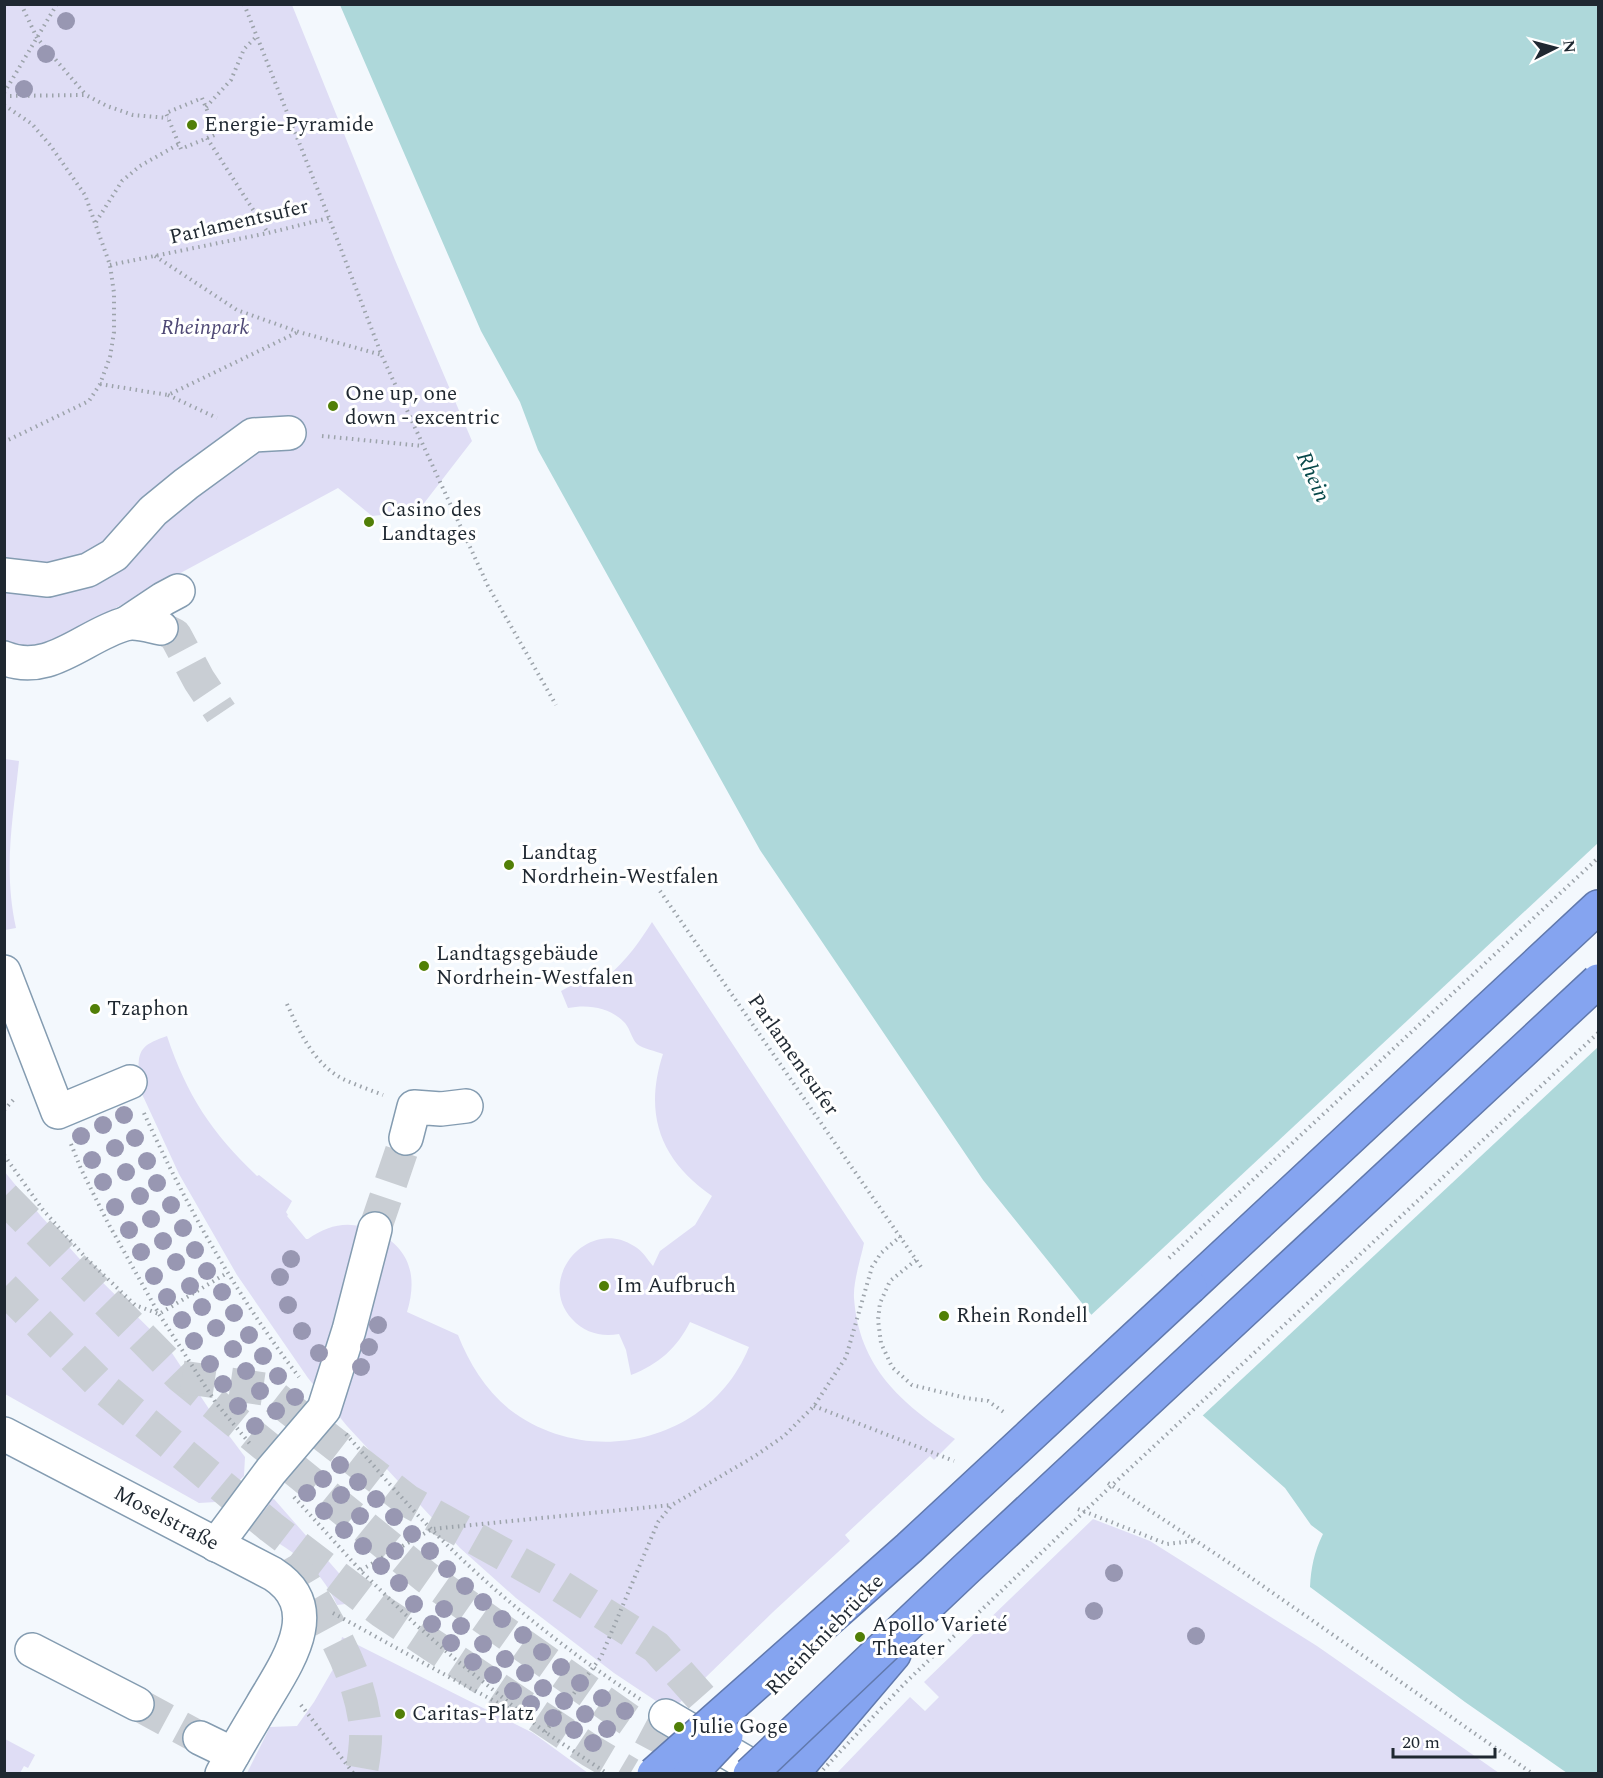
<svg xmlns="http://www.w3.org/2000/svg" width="1603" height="1778" font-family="Spectral,serif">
  <rect width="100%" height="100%" fill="#f3f8fd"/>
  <g fill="#dfddf5">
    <path d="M4,5H292L395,260L472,441L418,511L372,516L338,488L62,637C44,644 23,650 5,641Z"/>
    <path d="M5,759L19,761C13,820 3,868 16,928L5,930Z"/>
    <path d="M652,922L864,1243C861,1258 853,1282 854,1298C859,1367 901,1403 955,1439L934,1460L930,1456L845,1535L850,1541L773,1612L671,1711L614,1673L516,1598L460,1548L347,1426L308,1378L237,1275L179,1174L136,1081L139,1077C137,1050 141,1045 167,1036C187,1096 212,1133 257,1176L259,1175L292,1201L286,1212L288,1215L287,1216L306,1239H308C329,1224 351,1220 374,1231C410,1247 418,1276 407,1312L458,1335C469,1363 485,1389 509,1409C589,1471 711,1442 749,1347L690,1322C677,1348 659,1364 631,1375L626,1350L619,1334C601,1337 585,1333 572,1319C535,1279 588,1216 634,1246C643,1251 647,1259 653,1266L660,1251L695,1225L712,1196C661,1161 643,1115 663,1054C656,1051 643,1049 637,1044C632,1039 630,1029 625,1023C610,1007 588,1004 568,1008L561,991L587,977L595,987C622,965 633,952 652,922Z"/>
    <polygon points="4,1171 40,1215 87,1267 168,1347 209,1409 245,1457 244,1476 216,1502 199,1503 5,1394"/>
    <path d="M274,1499L359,1596L354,1603L337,1605C318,1561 283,1547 245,1523L268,1500Z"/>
    <polygon points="1093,1519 1150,1541 1317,1646 1499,1773 837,1773 910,1697 925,1711 939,1697 924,1682"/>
    <polygon points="342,1637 533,1733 588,1773 247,1773 270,1727 297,1726 314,1702 336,1664"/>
    <polygon points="5,1739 35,1755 28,1768 24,1766 20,1773 5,1773"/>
  </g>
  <path fill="#aed8da" d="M340,5H1598V1773H1567L1465,1702L1310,1587C1311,1568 1314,1552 1323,1534L1311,1525L1285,1488L1098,1323L983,1180L760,850L538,450L520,402L481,331Z"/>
  <polygon fill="#f3f8fd" points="1598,843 1598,1047 1200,1418 1096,1326 1089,1317"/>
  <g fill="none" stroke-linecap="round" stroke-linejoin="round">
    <g stroke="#c9ced4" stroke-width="33" stroke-dasharray="33 16" stroke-linecap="butt">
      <polyline points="161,628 175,635 199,680 221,713"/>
      <polyline points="375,1229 406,1138"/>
      <polyline points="137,1704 200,1738"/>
    </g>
    <g stroke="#c9ced4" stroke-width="33" stroke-dasharray="33 16" stroke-linecap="butt">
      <polyline points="4,1197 180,1376 426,1577 632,1722 729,1774"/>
      <polyline points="4,1288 106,1390 271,1527 381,1611 591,1751 630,1774"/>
      <polyline points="182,1377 264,1389 408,1501 557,1584 656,1647 721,1720 732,1740"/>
      <path d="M289,1557C319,1609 357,1662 365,1723C367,1739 364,1758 361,1774"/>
    </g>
    <defs>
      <g id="minor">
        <polyline points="4,575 48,580 88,570 114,555 153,511 186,484 253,435 289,433"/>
        <polyline points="127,623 163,599 178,591"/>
        <path d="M4,658C49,677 85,635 125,624C136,621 150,626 161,628"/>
        <polyline points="4,972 58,1112 130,1082"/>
        <polyline points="406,1138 414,1107 441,1109 466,1106"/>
        <path id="s1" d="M4,1434L273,1574C327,1609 286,1664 262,1705C249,1727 235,1750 222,1774"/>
        <polyline points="216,1545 271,1471 324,1409 349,1330 375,1229"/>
        <polyline points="32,1650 137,1704"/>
        <polyline points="666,1716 765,1774"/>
        <polyline points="200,1738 233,1754"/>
      </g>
      <g id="highway">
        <polyline points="1190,1287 1598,907"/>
        <polyline points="792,1774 894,1654"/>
      </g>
    </defs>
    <use href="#minor" stroke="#849cb1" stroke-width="36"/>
    <use href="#highway" stroke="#6179ad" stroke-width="36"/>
    <g stroke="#9ca3aa" stroke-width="4" stroke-dasharray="1.5 4.5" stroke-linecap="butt">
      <polyline points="21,4 37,38 86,95"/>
      <polyline points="244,4 329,218 382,356 488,586 556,705"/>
      <polyline points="4,93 57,4"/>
      <polyline points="4,96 86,95 107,106 133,115 168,118"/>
      <polygon points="202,98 217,134 181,149 166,113"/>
      <polyline points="4,105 32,124 50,145 85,195 110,265 114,293 114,332 110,357 100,384 89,401 4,442"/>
      <polyline points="206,107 231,80 244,49 257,36"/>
      <polyline points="207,138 268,233"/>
      <polyline points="96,222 122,181 140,166 179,144"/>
      <polyline points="155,256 237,310 299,332 382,355"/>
      <polyline points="110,265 268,233 329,218"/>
      <polyline points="100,384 168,395 298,332"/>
      <polyline points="168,395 217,418"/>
      <polyline points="322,436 423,446"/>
      <polyline points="660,891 921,1267"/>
      <path d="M287,1004C300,1033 314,1064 343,1079C356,1085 370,1090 383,1095"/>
      <polyline points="4,1110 16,1097"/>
      <path d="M144,1113C186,1206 237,1296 299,1377"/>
      <polyline points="71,1144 81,1169 108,1223 159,1314 216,1403 251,1445"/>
      <polyline points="4,1155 43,1210 87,1259 135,1305 159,1314 227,1273"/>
      <polyline points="916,1260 890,1281 880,1303 878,1320 881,1343 892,1367 912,1385 966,1398 988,1401 1005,1413"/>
      <polyline points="814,1406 954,1461"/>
      <path d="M346,1434C374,1466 402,1499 431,1529C494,1593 565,1650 640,1699"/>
      <polyline points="1108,1483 1237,1568 1533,1774"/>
      <polyline points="294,1497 361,1571 414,1623 455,1659 545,1732 608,1774"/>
      <polyline points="1078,1509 1167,1544 1193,1541"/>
      <polyline points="361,1570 432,1529 671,1505"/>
      <polyline points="333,1613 449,1677 519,1714"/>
      <polyline points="301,1705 354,1774"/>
      <polyline points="545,1732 601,1657 658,1522 672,1505 755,1456 784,1436 814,1406 846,1357 872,1267 881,1253 901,1236"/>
    </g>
    <use href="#minor" stroke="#fff" stroke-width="33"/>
    <use href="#highway" stroke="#85a4f0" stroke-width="33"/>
    <defs>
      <g id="highway-bridge">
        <polyline points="654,1774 909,1548 1190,1287"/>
        <polyline points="690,1774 726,1736"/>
        <polyline points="750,1774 965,1570 1598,981"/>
      </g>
    </defs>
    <use href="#highway-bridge" stroke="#6179ad" stroke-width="36" stroke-linecap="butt"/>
    <g stroke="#9ca3aa" stroke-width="4" stroke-dasharray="1.5 4.5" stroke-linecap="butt">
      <polyline points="1169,1258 1598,858"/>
      <polyline points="819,1774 905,1683 1109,1488 1598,1033"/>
    </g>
    <use href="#highway-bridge" stroke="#85a4f0" stroke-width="33"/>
  </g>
  <g fill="#9897b2">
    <circle cx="66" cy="21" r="9"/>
    <circle cx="46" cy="54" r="9"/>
    <circle cx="24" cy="89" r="9"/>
    <circle cx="124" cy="1115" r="9"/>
    <circle cx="103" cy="1125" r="9"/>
    <circle cx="81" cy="1136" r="9"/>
    <circle cx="135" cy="1138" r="9"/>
    <circle cx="115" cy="1148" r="9"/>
    <circle cx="92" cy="1160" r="9"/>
    <circle cx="147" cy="1161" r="9"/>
    <circle cx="126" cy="1172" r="9"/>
    <circle cx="103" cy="1182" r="9"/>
    <circle cx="157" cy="1183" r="9"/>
    <circle cx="140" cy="1196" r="9"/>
    <circle cx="171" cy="1205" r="9"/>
    <circle cx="115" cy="1207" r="9"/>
    <circle cx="151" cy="1219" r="9"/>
    <circle cx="183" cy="1228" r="9"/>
    <circle cx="129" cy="1230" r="9"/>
    <circle cx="163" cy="1241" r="9"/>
    <circle cx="195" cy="1250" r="9"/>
    <circle cx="141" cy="1252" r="9"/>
    <circle cx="291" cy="1259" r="9"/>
    <circle cx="176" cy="1262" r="9"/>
    <circle cx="207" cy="1271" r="9"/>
    <circle cx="154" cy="1276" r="9"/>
    <circle cx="280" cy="1277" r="9"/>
    <circle cx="190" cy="1286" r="9"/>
    <circle cx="222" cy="1292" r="9"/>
    <circle cx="167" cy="1297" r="9"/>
    <circle cx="288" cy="1305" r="9"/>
    <circle cx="202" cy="1307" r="9"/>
    <circle cx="234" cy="1313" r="9"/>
    <circle cx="182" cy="1320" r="9"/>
    <circle cx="378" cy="1325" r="9"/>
    <circle cx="216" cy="1328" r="9"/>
    <circle cx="302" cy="1331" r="9"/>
    <circle cx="249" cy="1335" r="9"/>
    <circle cx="194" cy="1341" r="9"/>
    <circle cx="369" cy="1347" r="9"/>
    <circle cx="233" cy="1349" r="9"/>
    <circle cx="319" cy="1353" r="9"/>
    <circle cx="263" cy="1356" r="9"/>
    <circle cx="210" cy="1364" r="9"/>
    <circle cx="361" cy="1367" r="9"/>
    <circle cx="246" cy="1371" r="9"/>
    <circle cx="278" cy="1376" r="9"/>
    <circle cx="223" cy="1384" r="9"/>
    <circle cx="260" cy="1391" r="9"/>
    <circle cx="295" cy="1397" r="9"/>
    <circle cx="238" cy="1406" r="9"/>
    <circle cx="276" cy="1411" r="9"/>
    <circle cx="255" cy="1426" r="9"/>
    <circle cx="340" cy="1465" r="9"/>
    <circle cx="323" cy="1479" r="9"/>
    <circle cx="358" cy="1482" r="9"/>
    <circle cx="307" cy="1493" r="9"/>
    <circle cx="341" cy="1495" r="9"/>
    <circle cx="376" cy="1499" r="9"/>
    <circle cx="324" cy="1511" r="9"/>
    <circle cx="360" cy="1516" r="9"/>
    <circle cx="394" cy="1517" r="9"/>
    <circle cx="344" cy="1530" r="9"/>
    <circle cx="412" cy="1534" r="9"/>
    <circle cx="363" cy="1546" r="9"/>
    <circle cx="395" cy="1551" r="9"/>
    <circle cx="430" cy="1551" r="9"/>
    <circle cx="381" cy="1566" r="9"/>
    <circle cx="447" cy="1569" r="9"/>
    <circle cx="1114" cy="1573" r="9"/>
    <circle cx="399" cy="1583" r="9"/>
    <circle cx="465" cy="1586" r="9"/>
    <circle cx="483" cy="1602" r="9"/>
    <circle cx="414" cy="1604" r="9"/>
    <circle cx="444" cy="1609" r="9"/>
    <circle cx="1094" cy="1611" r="9"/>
    <circle cx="502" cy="1619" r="9"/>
    <circle cx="432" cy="1624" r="9"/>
    <circle cx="461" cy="1626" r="9"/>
    <circle cx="523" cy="1635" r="9"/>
    <circle cx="1196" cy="1636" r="9"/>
    <circle cx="451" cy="1643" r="9"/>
    <circle cx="483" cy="1644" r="9"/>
    <circle cx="542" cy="1652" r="9"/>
    <circle cx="505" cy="1659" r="9"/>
    <circle cx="473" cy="1662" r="9"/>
    <circle cx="561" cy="1667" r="9"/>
    <circle cx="525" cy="1673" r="9"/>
    <circle cx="493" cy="1675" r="9"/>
    <circle cx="580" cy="1683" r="9"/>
    <circle cx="543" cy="1688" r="9"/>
    <circle cx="513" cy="1691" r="9"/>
    <circle cx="602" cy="1698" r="9"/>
    <circle cx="564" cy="1701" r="9"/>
    <circle cx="531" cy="1704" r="9"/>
    <circle cx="625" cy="1711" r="9"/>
    <circle cx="585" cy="1714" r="9"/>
    <circle cx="553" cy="1718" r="9"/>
    <circle cx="607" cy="1729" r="9"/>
    <circle cx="574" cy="1730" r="9"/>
    <circle cx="593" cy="1743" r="9"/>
  </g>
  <g fill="#517f07" stroke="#fff" stroke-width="2">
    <circle cx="192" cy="125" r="6"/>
    <circle cx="333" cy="406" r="6"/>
    <circle cx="369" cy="522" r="6"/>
    <circle cx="509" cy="865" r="6"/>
    <circle cx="424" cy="966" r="6"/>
    <circle cx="95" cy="1009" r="6"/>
    <circle cx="604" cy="1286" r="6"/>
    <circle cx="944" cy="1316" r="6"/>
    <circle cx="860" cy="1637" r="6"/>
    <circle cx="400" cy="1714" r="6"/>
    <circle cx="679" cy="1727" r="6"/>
  </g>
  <g text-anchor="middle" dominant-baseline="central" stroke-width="6" stroke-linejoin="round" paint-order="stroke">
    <g font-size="21" fill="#1f2831" stroke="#fff" text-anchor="start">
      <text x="204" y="125">Energie-Pyramide</text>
      <text x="345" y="394">One up, one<tspan x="345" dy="24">down - excentric</tspan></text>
      <text x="381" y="510">Casino des<tspan x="381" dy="24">Landtages</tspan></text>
      <text x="521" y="853">Landtag<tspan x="521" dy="24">Nordrhein-Westfalen</tspan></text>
      <text x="436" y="954">Landtagsgebäude<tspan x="436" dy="24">Nordrhein-Westfalen</tspan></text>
      <text x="107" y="1009">Tzaphon</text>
      <text x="616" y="1286">Im Aufbruch</text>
      <text x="956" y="1316">Rhein Rondell</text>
      <text x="872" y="1625">Apollo Varieté<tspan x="872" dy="24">Theater</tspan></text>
      <text x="412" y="1714">Caritas-Platz</text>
      <text x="691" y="1727">Julie Goge</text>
    </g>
    <g font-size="21" fill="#1f2831" stroke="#fff">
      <text transform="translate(239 222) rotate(-13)">Parlamentsufer</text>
      <text transform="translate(793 1055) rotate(55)">Parlamentsufer</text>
      <text stroke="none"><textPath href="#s1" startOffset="183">Moselstraße</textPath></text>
      <text transform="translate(825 1635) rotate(-46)">Rheinkniebrücke</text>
    </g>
    <g font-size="21" font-style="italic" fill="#4e4875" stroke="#fff">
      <text x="205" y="328">Rheinpark</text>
    </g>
    <g font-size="22" font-style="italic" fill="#07484a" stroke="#fff">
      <text transform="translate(1313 477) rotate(66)">Rhein</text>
    </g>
  </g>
  <rect width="1603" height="1778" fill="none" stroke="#1f2831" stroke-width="12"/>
  <g transform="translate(1555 48) rotate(84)" stroke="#ffffff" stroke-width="4.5" paint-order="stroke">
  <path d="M0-4.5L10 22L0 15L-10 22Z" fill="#1f2831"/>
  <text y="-9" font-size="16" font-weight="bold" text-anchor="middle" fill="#1f2831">N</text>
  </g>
  <path d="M1393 1748v9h102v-9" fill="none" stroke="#1f2831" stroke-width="3"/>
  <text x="1402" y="1748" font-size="18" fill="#1f2831" stroke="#ffffff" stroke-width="4.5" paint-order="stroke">20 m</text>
</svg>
